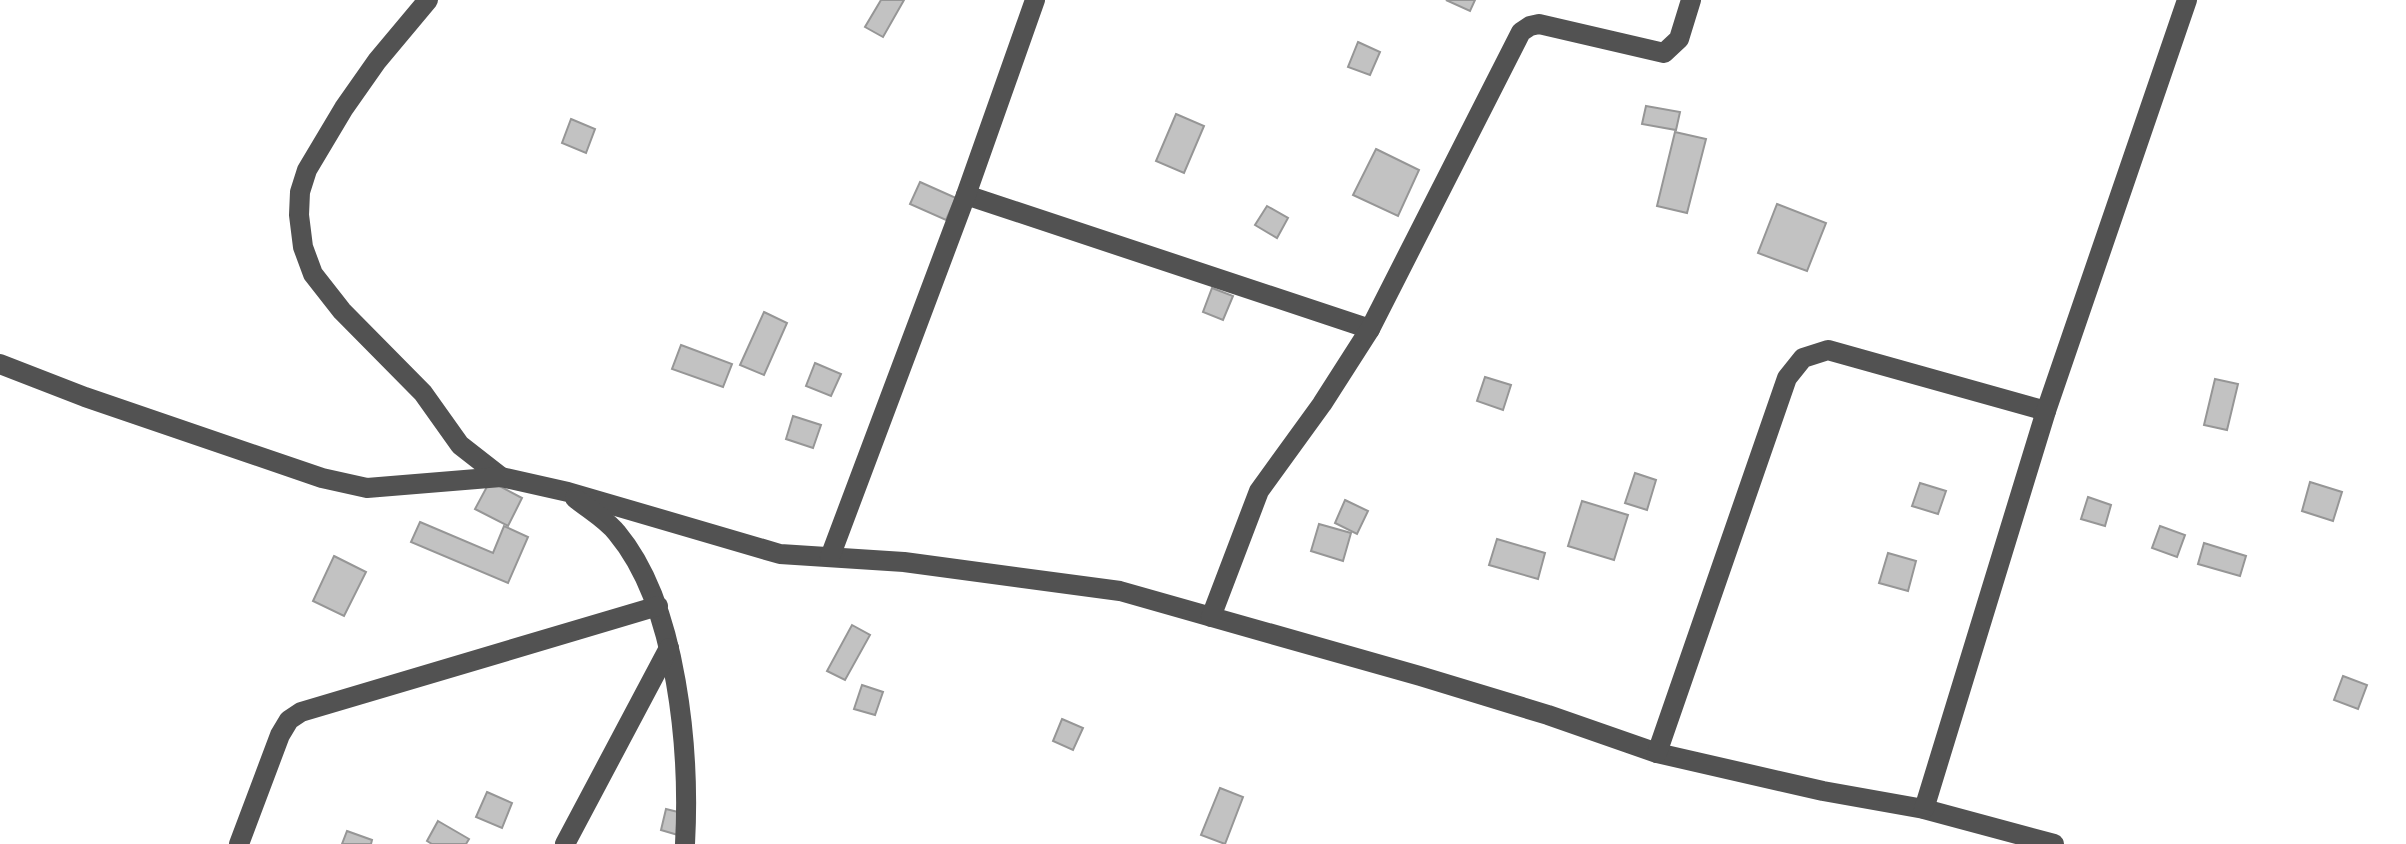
<svg xmlns="http://www.w3.org/2000/svg" width="2406" height="844" font-family="Roboto,sans-serif">
  <rect width="100%" height="100%" fill="#fff"/>
  <g fill="#c2c2c2" stroke="#969696" stroke-width="2">
    <polygon points="881,0 904,0 883,37 865,27"/>
    <polygon points="1446,0 1475,0 1470,11"/>
    <polygon points="1358,42 1380,52 1370,75 1348,67"/>
    <polygon points="1646,106 1680,112 1676,130 1642,124"/>
    <polygon points="1176,114 1204,126 1184,173 1156,161"/>
    <polygon points="571,119 595,129 586,153 562,143"/>
    <polygon points="1675,132 1706,139 1687,213 1657,206"/>
    <polygon points="1376,149 1419,170 1398,216 1353,195"/>
    <polygon points="920,182 956,198 946,220 910,204"/>
    <polygon points="1777,204 1826,223 1807,271 1758,253"/>
    <polygon points="1267,206 1288,218 1277,238 1255,225"/>
    <polygon points="1212,288 1233,296 1223,320 1203,312"/>
    <polygon points="764,312 787,323 764,375 740,365"/>
    <polygon points="681,345 732,364 723,387 672,369"/>
    <polygon points="815,363 841,374 831,396 806,386"/>
    <polygon points="1485,377 1511,385 1503,410 1477,401"/>
    <polygon points="2215,379 2238,384 2227,430 2204,425"/>
    <polygon points="793,416 821,425 813,448 786,439"/>
    <polygon points="1635,473 1656,480 1647,510 1625,503"/>
    <polygon points="490,481 522,498 508,526 475,509"/>
    <polygon points="2310,482 2342,492 2333,521 2302,511"/>
    <polygon points="1920,483 1946,491 1938,514 1912,506"/>
    <polygon points="2088,497 2111,505 2105,526 2081,519"/>
    <polygon points="1345,500 1368,511 1357,534 1335,523"/>
    <polygon points="1582,501 1628,515 1614,560 1568,546"/>
    <polygon points="420,522 493,553 504,526 528,537 508,583 411,542"/>
    <polygon points="1319,524 1351,533 1343,561 1311,551"/>
    <polygon points="2160,526 2185,535 2177,557 2152,548"/>
    <polygon points="1497,539 1545,553 1538,579 1489,565"/>
    <polygon points="2204,543 2246,556 2240,576 2198,564"/>
    <polygon points="1888,553 1916,561 1908,591 1879,583"/>
    <polygon points="334,556 366,572 344,616 313,601"/>
    <polygon points="852,625 870,635 845,680 827,671"/>
    <polygon points="2343,676 2367,685 2358,709 2334,700"/>
    <polygon points="862,685 883,692 875,715 854,709"/>
    <polygon points="1062,719 1083,728 1073,750 1053,741"/>
    <polygon points="1220,788 1243,797 1225,844 1201,835"/>
    <polygon points="487,792 512,803 502,828 476,817"/>
    <polygon points="666,809 694,816 688,838 661,830"/>
    <polygon points="438,821 469,839 466,844 432,844 427,841"/>
    <polygon points="347,831 372,840 371,844 342,844"/>
  </g>
  <g fill="none" stroke-linecap="round" stroke-linejoin="round">
    <g stroke="#525252" stroke-width="20">
      <polyline points="428,0 377,61 344,108 307,170 300,192 299,215 303,247 313,274 342,311 423,393 460,445 501,477"/>
      <polyline points="966,195 1370,329"/>
      <polyline points="0,364 85,397 322,478 367,488 501,477 568,492 780,554 904,562 1120,591 1420,676 1548,715 1657,753 1823,791 1924,809 2054,844"/>
      <path d="M575,498C588,509 606,519 617,533C678,606 690,752 685,844"/>
      <polyline points="830,557 966,195 1035,0"/>
      <polyline points="1211,617 1259,491 1322,404 1370,329 1521,32 1530,26 1539,24 1664,53 1679,39 1691,0"/>
      <polyline points="1657,753 1787,378 1803,358 1828,350 2046,411"/>
      <polyline points="1924,809 2046,411 2187,0"/>
      <polyline points="239,844 280,735 289,720 301,712 658,606"/>
      <polyline points="565,844 669,648"/>
    </g>
  </g>
</svg>
